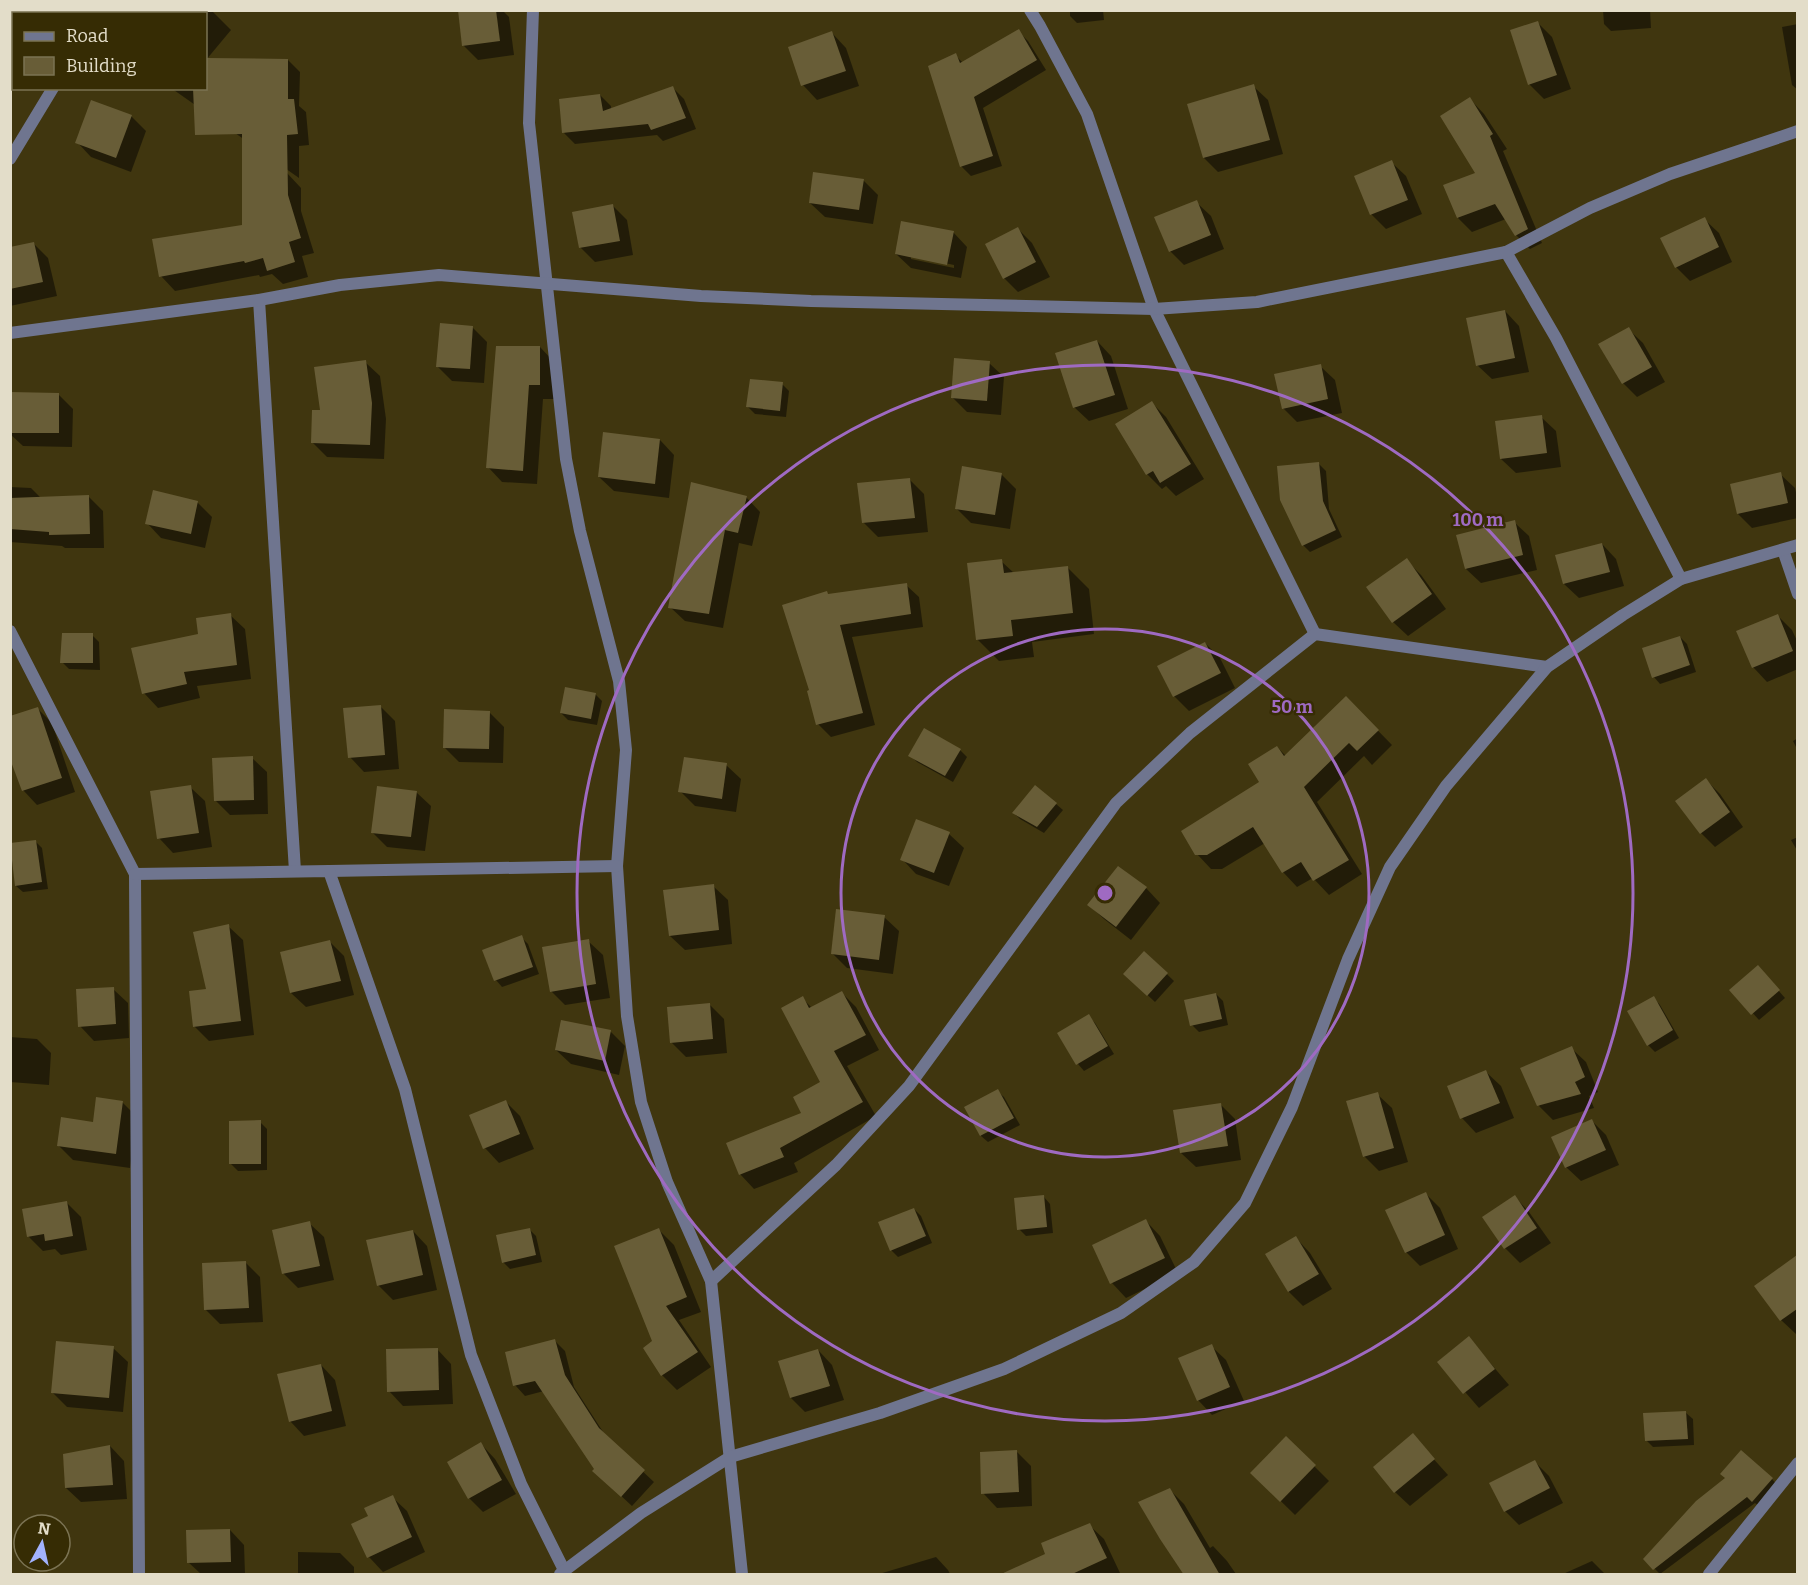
<svg xmlns="http://www.w3.org/2000/svg" width="1808" height="1585" font-family="Bitter,serif">
  <rect width="100%" height="100%" fill="#40360f"/>
  <g fill="#0007" fill-rule="evenodd">
    <polygon points="145,10 211,10 231,30 206,60 288,60 300,72 299,106 306,112 309,145 299,146 299,178 171,88 206,88 206,14 148,14"/>
    <polygon points="459,10 502,10 509,17 514,55 478,60 463,45"/>
    <polygon points="1070,10 1103,10 1104,20 1077,23 1070,16"/>
    <polygon points="1603,10 1650,10 1651,28 1611,31 1604,24"/>
    <polygon points="1538,23 1552,37 1571,89 1544,99 1529,84"/>
    <polygon points="1798,24 1798,90 1792,85 1782,27"/>
    <polygon points="1018,31 1028,41 1046,70 983,108 1002,166 971,176 961,166 955,55 963,63"/>
    <polygon points="832,33 846,48 859,86 817,100 803,85"/>
    <polygon points="1253,86 1268,100 1283,154 1218,172 1204,158"/>
    <polygon points="673,88 684,99 696,129 663,141 657,135 575,144 564,133 600,95 611,106 611,109"/>
    <polygon points="1470,99 1484,114 1507,149 1503,151 1542,243 1530,249 1516,235 1506,219 1472,232 1458,218 1477,173"/>
    <polygon points="131,116 146,131 131,172 91,157 77,142"/>
    <polygon points="1391,162 1406,176 1422,214 1386,229 1371,214"/>
    <polygon points="287,173 301,188 301,211 314,253 302,256 308,277 283,284 272,274 260,277 259,275 175,291 161,276 243,226"/>
    <polygon points="863,180 878,195 873,224 825,217 810,203"/>
    <polygon points="1196,202 1211,216 1224,249 1184,265 1170,251"/>
    <polygon points="613,206 627,220 633,255 595,262 580,247"/>
    <polygon points="1704,219 1719,233 1732,262 1690,281 1676,267"/>
    <polygon points="1018,229 1032,243 1050,277 1018,292 1004,278"/>
    <path d="M953,232L967,247L961,278L911,268L896,254ZM911,256L954,265V268L911,259Z"/>
    <polygon points="34,244 48,258 57,296 10,306 10,249"/>
    <polygon points="1505,311 1519,326 1529,372 1492,379 1477,365"/>
    <polygon points="472,327 487,342 484,383 452,381 438,367"/>
    <polygon points="1628,329 1643,343 1665,382 1637,397 1623,383"/>
    <polygon points="1097,341 1111,356 1128,409 1089,421 1074,407"/>
    <polygon points="540,347 554,362 554,399 543,399 537,484 502,482 488,467"/>
    <polygon points="365,362 380,376 386,419 384,459 327,457 312,442 322,412"/>
    <polygon points="989,363 1004,377 1001,415 967,412 953,398"/>
    <polygon points="1320,366 1335,380 1342,413 1297,422 1283,408"/>
    <polygon points="782,384 789,391 786,417 755,414 748,407"/>
    <polygon points="10,393 58,394 73,409 72,447 23,446 10,434"/>
    <polygon points="1152,403 1166,417 1204,479 1176,496 1166,486 1162,489 1147,474 1117,424"/>
    <polygon points="1541,417 1556,431 1561,467 1516,473 1501,459"/>
    <polygon points="660,440 674,455 669,498 614,491 599,477"/>
    <polygon points="1319,464 1326,471 1329,509 1342,537 1310,552 1303,545"/>
    <polygon points="1001,474 1016,489 1010,529 971,523 957,509"/>
    <polygon points="1780,474 1795,488 1798,501 1798,518 1752,528 1738,514"/>
    <polygon points="910,480 924,494 928,532 878,537 863,522"/>
    <polygon points="10,487 31,488 41,498 89,497 103,511 104,548 65,548 62,546 10,542"/>
    <polygon points="154,492 198,503 212,517 205,548 161,538 147,523"/>
    <polygon points="746,497 760,512 752,546 739,543 723,628 685,621 670,607"/>
    <polygon points="1514,522 1529,536 1537,570 1481,583 1466,569"/>
    <polygon points="1602,544 1616,559 1624,586 1579,598 1564,584"/>
    <polygon points="1406,560 1421,575 1446,609 1408,636 1393,622 1368,587"/>
    <polygon points="1001,561 1014,573 1067,567 1089,589 1094,634 1032,642 1034,657 999,661 977,639"/>
    <polygon points="906,585 919,597 923,627 852,637 875,725 831,737 818,724 829,596"/>
    <polygon points="230,615 245,629 251,679 197,686 200,698 158,708 144,693 200,635"/>
    <polygon points="1778,616 1792,630 1798,643 1798,669 1767,682 1753,667"/>
    <polygon points="92,635 99,642 100,670 69,669 62,662"/>
    <polygon points="1680,637 1687,644 1696,672 1660,684 1654,677"/>
    <polygon points="1205,643 1220,658 1235,688 1189,711 1174,696 1159,666"/>
    <polygon points="595,694 602,701 597,725 568,720 561,713"/>
    <polygon points="1346,698 1392,745 1372,765 1364,756 1317,802 1362,874 1329,895 1313,878 1297,887 1283,872 1265,843 1222,869 1211,869 1197,854 1262,782 1277,747 1286,756"/>
    <polygon points="380,706 395,721 399,769 364,772 350,757"/>
    <polygon points="38,709 52,723 75,792 37,805 23,790"/>
    <polygon points="489,712 504,727 503,763 459,762 445,748"/>
    <polygon points="1798,738 1798,751 1793,741"/>
    <polygon points="960,750 967,757 953,782 917,762 910,755"/>
    <polygon points="252,758 267,772 268,814 230,815 215,800"/>
    <polygon points="726,765 741,779 736,812 695,806 680,791"/>
    <polygon points="1706,780 1720,794 1743,827 1715,847 1701,833"/>
    <polygon points="190,787 205,801 212,847 173,853 159,838"/>
    <polygon points="416,792 431,806 425,851 387,847 373,833"/>
    <polygon points="1056,804 1063,810 1044,833 1020,819 1014,813"/>
    <polygon points="917,821 949,834 964,848 949,886 916,874 902,859"/>
    <polygon points="1798,837 1798,852 1791,840"/>
    <polygon points="35,841 42,848 48,889 23,892 16,886 10,845"/>
    <polygon points="713,886 728,900 732,944 685,950 670,936"/>
    <polygon points="1146,888 1160,903 1131,940 1104,919 1089,905"/>
    <polygon points="884,917 899,931 893,974 847,968 832,953"/>
    <polygon points="228,926 243,940 254,1035 209,1041 194,1026"/>
    <polygon points="521,937 528,944 539,974 502,987 496,980"/>
    <polygon points="588,941 603,955 610,998 565,1005 551,991"/>
    <polygon points="330,942 344,956 354,995 306,1007 291,993"/>
    <polygon points="1145,953 1174,981 1155,1002 1125,974"/>
    <polygon points="1764,974 1785,998 1759,1020 1732,990"/>
    <polygon points="113,989 128,1003 129,1038 94,1041 80,1026"/>
    <polygon points="842,993 856,1007 879,1050 847,1066 876,1116 794,1163 798,1172 754,1189 740,1174 804,1113 822,1082 802,998 812,1008"/>
    <polygon points="1216,994 1223,1001 1228,1025 1199,1032 1192,1025"/>
    <polygon points="1654,998 1660,1005 1679,1038 1655,1052 1648,1045"/>
    <polygon points="710,1005 724,1019 727,1053 686,1057 671,1042"/>
    <polygon points="1088,1016 1095,1023 1114,1054 1084,1071 1078,1064 1059,1033"/>
    <polygon points="611,1032 625,1046 619,1075 571,1064 556,1050"/>
    <polygon points="10,1037 37,1039 51,1053 49,1085 10,1082"/>
    <polygon points="1571,1048 1586,1062 1598,1092 1589,1096 1594,1108 1553,1120 1539,1106"/>
    <polygon points="1486,1072 1501,1086 1514,1118 1476,1133 1462,1118"/>
    <polygon points="997,1091 1004,1097 1020,1125 988,1142 981,1136 966,1108"/>
    <polygon points="1377,1094 1392,1108 1408,1162 1379,1171 1364,1156"/>
    <polygon points="122,1102 137,1117 130,1168 73,1160 59,1146"/>
    <polygon points="506,1102 520,1116 534,1149 499,1163 485,1148 471,1116"/>
    <polygon points="1221,1105 1235,1119 1241,1160 1196,1167 1181,1153"/>
    <polygon points="1592,1121 1606,1135 1619,1165 1581,1181 1566,1167"/>
    <polygon points="260,1122 267,1129 267,1170 238,1171 231,1164"/>
    <polygon points="1426,1194 1440,1208 1458,1249 1420,1266 1406,1252"/>
    <polygon points="1044,1197 1050,1204 1053,1233 1026,1236 1019,1229"/>
    <polygon points="1515,1197 1529,1212 1551,1243 1520,1263 1505,1248"/>
    <polygon points="66,1202 81,1217 87,1250 61,1255 55,1249 43,1251 29,1237 24,1210"/>
    <polygon points="914,1209 921,1216 932,1243 898,1257 891,1250"/>
    <polygon points="1146,1221 1160,1236 1178,1273 1126,1298 1112,1283"/>
    <polygon points="309,1223 324,1237 334,1280 298,1288 284,1274 273,1232"/>
    <polygon points="529,1229 536,1236 542,1262 510,1269 503,1262"/>
    <polygon points="659,1230 674,1245 701,1312 679,1320 711,1367 677,1390 662,1375 645,1348 654,1342"/>
    <polygon points="413,1231 427,1246 437,1290 393,1300 378,1285"/>
    <polygon points="1296,1238 1310,1253 1332,1289 1303,1306 1289,1292 1267,1255"/>
    <polygon points="1798,1257 1798,1333 1796,1334 1781,1320 1757,1286"/>
    <polygon points="246,1263 260,1277 263,1322 220,1324 206,1310"/>
    <polygon points="1469,1338 1509,1385 1479,1408 1439,1362"/>
    <polygon points="555,1341 565,1351 574,1387 607,1438 654,1482 632,1506 605,1481 544,1391 525,1396 515,1385"/>
    <polygon points="1211,1346 1226,1360 1244,1401 1212,1415 1198,1400"/>
    <polygon points="113,1348 128,1362 123,1412 67,1407 53,1393"/>
    <polygon points="437,1349 451,1364 453,1404 403,1406 389,1391"/>
    <polygon points="818,1350 832,1365 844,1400 805,1412 791,1398"/>
    <polygon points="321,1365 335,1380 346,1426 304,1436 290,1421"/>
    <polygon points="1686,1413 1693,1419 1694,1445 1653,1447 1646,1440"/>
    <polygon points="1413,1436 1448,1475 1410,1506 1395,1492"/>
    <polygon points="1286,1438 1329,1481 1295,1515 1252,1473"/>
    <polygon points="481,1444 495,1459 516,1494 483,1512 469,1498"/>
    <polygon points="110,1446 124,1461 127,1499 81,1502 66,1488"/>
    <polygon points="1016,1451 1031,1466 1032,1506 997,1508 983,1493"/>
    <polygon points="1535,1462 1549,1476 1563,1503 1519,1525 1505,1511"/>
    <polygon points="1727,1479 1772,1479 1778,1486 1760,1507 1755,1503 1660,1574 1645,1559"/>
    <polygon points="1170,1490 1184,1504 1210,1548 1213,1546 1227,1561 1236,1574 1185,1574"/>
    <polygon points="392,1497 407,1511 425,1552 383,1572 369,1557 369,1517"/>
    <polygon points="1089,1525 1104,1539 1120,1573 1116,1574 1003,1574 1047,1555"/>
    <polygon points="230,1530 244,1545 245,1574 201,1574 188,1562"/>
    <polygon points="298,1552 340,1553 354,1567 354,1574 298,1574"/>
    <polygon points="936,1557 948,1570 950,1574 879,1574"/>
    <polygon points="1592,1561 1605,1574 1563,1574"/>
  </g>
  <g fill="#685d37">
    <polygon points="458,10 496,10 500,41 462,46"/>
    <polygon points="1538,21 1557,75 1528,85 1510,30"/>
    <polygon points="1019,29 1037,60 974,97 993,156 960,167 928,66 956,53 960,63"/>
    <polygon points="832,31 846,71 801,86 788,47"/>
    <polygon points="206,58 288,59 288,99 294,99 298,134 287,135 288,195 301,238 289,242 295,262 267,271 263,258 245,263 244,261 159,277 152,239 242,225 242,134 195,135 193,88 206,88"/>
    <polygon points="1254,84 1270,140 1203,158 1187,104"/>
    <polygon points="673,86 686,118 651,130 648,124 562,133 559,99 600,94 603,111"/>
    <polygon points="1470,97 1493,134 1490,136 1528,229 1515,236 1495,204 1457,218 1443,185 1475,173 1440,116"/>
    <polygon points="91,100 132,115 116,158 75,143"/>
    <polygon points="1392,160 1408,200 1370,215 1354,176"/>
    <polygon points="813,172 864,179 859,210 809,203"/>
    <polygon points="1197,200 1211,235 1169,252 1154,217"/>
    <polygon points="613,204 620,241 579,248 572,212"/>
    <polygon points="1705,217 1719,247 1675,268 1660,238"/>
    <polygon points="901,221 954,231 947,265 895,254"/>
    <polygon points="1018,227 1036,262 1003,279 985,244"/>
    <polygon points="34,242 43,282 10,289 10,247"/>
    <polygon points="1505,310 1515,358 1476,366 1466,318"/>
    <polygon points="440,323 473,326 470,369 436,367"/>
    <polygon points="1629,327 1652,367 1622,384 1598,344"/>
    <polygon points="1097,340 1115,395 1073,408 1055,353"/>
    <polygon points="496,346 540,346 540,385 529,385 523,471 486,468"/>
    <polygon points="954,358 990,361 987,401 951,398"/>
    <polygon points="366,360 372,403 370,445 311,443 312,410 320,410 314,367"/>
    <polygon points="1321,364 1328,399 1282,409 1274,374"/>
    <polygon points="750,379 783,382 780,411 746,407"/>
    <polygon points="10,392 59,393 59,433 10,433"/>
    <polygon points="1152,401 1191,464 1160,483 1153,471 1146,475 1115,424"/>
    <polygon points="1542,415 1547,453 1500,459 1495,421"/>
    <polygon points="603,432 660,439 655,484 598,477"/>
    <polygon points="1319,462 1323,501 1336,530 1302,546 1280,500 1277,466"/>
    <polygon points="962,466 1002,473 995,515 955,509"/>
    <polygon points="1781,472 1788,503 1737,514 1730,484"/>
    <polygon points="910,478 915,518 862,523 857,483"/>
    <polygon points="691,482 747,496 738,533 725,530 709,614 668,608"/>
    <polygon points="153,490 198,501 191,534 145,524"/>
    <polygon points="89,495 90,534 49,535 49,532 10,529 10,498"/>
    <polygon points="1515,520 1523,555 1465,569 1456,535"/>
    <polygon points="1602,543 1610,572 1563,584 1555,555"/>
    <polygon points="1407,558 1432,594 1392,623 1366,587"/>
    <polygon points="1002,559 1004,573 1068,566 1073,613 1011,620 1013,636 976,640 967,563"/>
    <polygon points="907,583 911,614 840,625 863,713 816,725 807,691 809,690 782,605 827,591 828,594"/>
    <polygon points="231,613 237,665 184,672 187,684 142,694 131,648 198,634 196,618"/>
    <polygon points="1778,614 1793,651 1752,668 1736,631"/>
    <polygon points="62,633 93,633 93,663 60,663"/>
    <polygon points="1680,636 1690,665 1652,678 1642,648"/>
    <polygon points="1205,642 1221,673 1173,697 1157,666"/>
    <polygon points="565,687 596,693 591,719 560,713"/>
    <polygon points="1346,696 1379,730 1357,751 1349,743 1304,787 1349,860 1313,881 1301,862 1282,873 1253,827 1207,855 1195,855 1181,831 1259,782 1248,764 1277,746 1284,756"/>
    <polygon points="381,705 385,755 348,758 343,708"/>
    <polygon points="38,707 62,778 22,791 10,759 10,716"/>
    <polygon points="444,709 490,711 489,749 443,748"/>
    <polygon points="924,728 961,749 945,776 908,756"/>
    <polygon points="253,756 254,800 214,801 212,758"/>
    <polygon points="684,757 727,763 722,799 678,792"/>
    <polygon points="1706,778 1730,812 1700,834 1675,801"/>
    <polygon points="191,785 199,833 157,839 150,791"/>
    <polygon points="1035,785 1057,803 1037,827 1012,813"/>
    <polygon points="377,786 417,791 411,837 371,833"/>
    <polygon points="916,819 950,832 934,873 900,860"/>
    <polygon points="36,840 42,882 15,886 10,843"/>
    <polygon points="1118,866 1147,887 1116,927 1087,905"/>
    <polygon points="714,884 719,930 669,936 663,890"/>
    <polygon points="836,909 885,915 879,960 831,954"/>
    <polygon points="229,924 241,1021 193,1027 189,991 206,989 193,932"/>
    <polygon points="522,935 533,967 494,981 482,950"/>
    <polygon points="589,939 596,984 550,992 542,947"/>
    <polygon points="330,940 341,981 290,993 280,952"/>
    <polygon points="1144,951 1168,973 1147,996 1123,974"/>
    <polygon points="1758,965 1780,990 1751,1015 1729,990"/>
    <polygon points="114,987 116,1024 78,1027 76,989"/>
    <polygon points="842,991 866,1035 834,1051 863,1102 780,1148 784,1157 739,1175 726,1143 801,1113 793,1097 820,1082 781,1008 803,996 809,1008"/>
    <polygon points="1216,993 1222,1019 1190,1026 1184,1000"/>
    <polygon points="1654,996 1673,1030 1647,1046 1627,1011"/>
    <polygon points="710,1003 713,1039 670,1043 667,1007"/>
    <polygon points="1089,1014 1108,1046 1076,1065 1057,1033"/>
    <polygon points="561,1020 611,1030 605,1061 555,1050"/>
    <polygon points="1572,1046 1585,1077 1575,1082 1581,1094 1537,1106 1520,1068"/>
    <polygon points="1486,1070 1500,1103 1460,1119 1447,1086"/>
    <polygon points="998,1089 1014,1118 980,1136 964,1107"/>
    <polygon points="1378,1092 1394,1148 1363,1157 1346,1101"/>
    <polygon points="96,1097 123,1101 116,1154 57,1146 61,1117 93,1122"/>
    <polygon points="506,1100 520,1134 483,1149 469,1115"/>
    <polygon points="1221,1103 1228,1146 1180,1153 1173,1110"/>
    <polygon points="1592,1119 1606,1150 1565,1168 1551,1137"/>
    <polygon points="261,1120 261,1164 229,1164 229,1121"/>
    <polygon points="1426,1192 1445,1235 1405,1253 1385,1210"/>
    <polygon points="1044,1195 1047,1227 1017,1230 1014,1198"/>
    <polygon points="1515,1195 1537,1228 1504,1249 1482,1217"/>
    <polygon points="67,1201 73,1236 45,1241 44,1234 27,1237 22,1209"/>
    <polygon points="914,1208 926,1236 890,1251 878,1222"/>
    <polygon points="1146,1219 1165,1258 1110,1284 1092,1245"/>
    <polygon points="310,1221 320,1266 282,1274 272,1230"/>
    <polygon points="530,1228 536,1255 502,1263 496,1235"/>
    <polygon points="659,1228 687,1297 666,1306 698,1352 661,1376 643,1348 652,1341 614,1246"/>
    <polygon points="413,1230 423,1275 377,1286 366,1240"/>
    <polygon points="1296,1236 1319,1274 1288,1292 1265,1254"/>
    <polygon points="1797,1255 1797,1309 1780,1321 1754,1286"/>
    <polygon points="246,1261 249,1308 204,1310 202,1263"/>
    <polygon points="1469,1336 1495,1369 1463,1394 1437,1362"/>
    <polygon points="555,1339 565,1375 599,1428 645,1470 621,1497 592,1471 594,1469 535,1381 513,1386 505,1352"/>
    <polygon points="56,1341 114,1346 109,1398 51,1393"/>
    <polygon points="1212,1344 1230,1387 1197,1401 1178,1358"/>
    <polygon points="438,1348 439,1390 387,1392 386,1349"/>
    <polygon points="818,1349 830,1386 790,1398 778,1361"/>
    <polygon points="321,1364 332,1411 289,1422 277,1374"/>
    <polygon points="1686,1411 1688,1439 1645,1441 1643,1413"/>
    <polygon points="1413,1433 1435,1459 1394,1493 1373,1467"/>
    <polygon points="1286,1436 1316,1465 1280,1502 1250,1473"/>
    <polygon points="481,1442 502,1480 468,1499 447,1462"/>
    <polygon points="110,1445 113,1485 65,1488 63,1454"/>
    <polygon points="1017,1450 1019,1492 981,1494 980,1452"/>
    <polygon points="1741,1450 1773,1478 1752,1502 1747,1497 1653,1570 1643,1559 1696,1501 1725,1478 1720,1474"/>
    <polygon points="1535,1460 1550,1488 1504,1512 1489,1483"/>
    <polygon points="1170,1488 1220,1575 1184,1575 1160,1539 1138,1502"/>
    <polygon points="393,1495 412,1537 367,1558 351,1524 368,1516 364,1508"/>
    <polygon points="1090,1523 1107,1558 1070,1575 999,1575 1045,1554 1041,1543"/>
    <polygon points="230,1529 231,1562 187,1563 186,1530"/>
  </g>
  <g fill="none" stroke-linecap="round" stroke-linejoin="round">
    <g stroke="#6f758f" stroke-width="12">
      <polyline points="533,10 529,123 566,459 580,531 619,681 626,750 617,866 627,1016 641,1102 667,1182 711,1281 742,1574"/>
      <polyline points="1030,10 1040,26 1087,114 1154,309 1315,634"/>
      <polyline points="92,14 94,10"/>
      <polyline points="10,159 53,88"/>
      <polyline points="1506,252 1556,338 1681,579"/>
      <polyline points="259,300 295,871"/>
      <polyline points="10,333 259,300 340,285 439,275 701,296 811,301 1154,309 1257,302 1506,252 1590,208 1670,174 1798,131"/>
      <polyline points="1783,550 1798,594"/>
      <polyline points="10,631 135,874 139,1574"/>
      <polyline points="329,871 617,866"/>
      <polyline points="135,874 329,871 405,1089 471,1355 521,1484 564,1570"/>
      <polyline points="711,1281 836,1165 909,1086 1116,803 1190,733 1315,634 1547,667"/>
      <polyline points="560,1574 641,1513 730,1457 880,1413 1004,1369 1121,1313 1194,1262 1245,1203 1292,1107 1348,959 1390,867 1446,786 1547,667 1623,615 1681,579 1798,545"/>
      <polyline points="1709,1574 1798,1463"/>
    </g>
  </g>
  <g fill="none" stroke="#9f6ac2" stroke-width="3">
    <circle cx="1105" cy="893" r="264"/>
    <circle cx="1105" cy="893" r="528"/>
  </g>
  <circle cx="1105" cy="893" r="9" fill="#9f6ac2" stroke="#362c04" stroke-width="3"/>
  <g font-size="18" text-anchor="middle" font-weight="bold" fill="#9f6ac2" stroke="#362c04" stroke-width="5" stroke-linejoin="round" paint-order="stroke">
    <text x="1478" y="526">100 m</text>
    <text x="1292" y="713">50 m</text>
  </g>
  <rect width="1808" height="1585" fill="none" stroke="#e3ddc9" stroke-width="24"/>
  <rect x="12" y="12" width="195" height="78" fill="#362c04" stroke="#7b7353" stroke-width="1.5"/>
  <rect x="24" y="32" width="30" height="9" fill="#6f758f" stroke="#7b7353" stroke-width="1.5"/>
  <text x="66" y="42" font-size="18" fill="#e3ddc9">Road</text>
  <rect x="24" y="57" width="30" height="18" fill="#685d37" stroke="#7b7353" stroke-width="1.5"/>
  <text x="66" y="72" font-size="18" fill="#e3ddc9">Building</text>
  <g transform="translate(42 1543) rotate(8)"><circle r="28" fill="#362c04" stroke="#7b7353" stroke-width="1.5"/>
  <path d="M0-4.5L10 22L0 15L-10 22Z" fill="#a2b2fd"/>
  <text y="-9" font-size="16" font-weight="bold" text-anchor="middle" fill="#e3ddc9">N</text>
  </g>
</svg>
